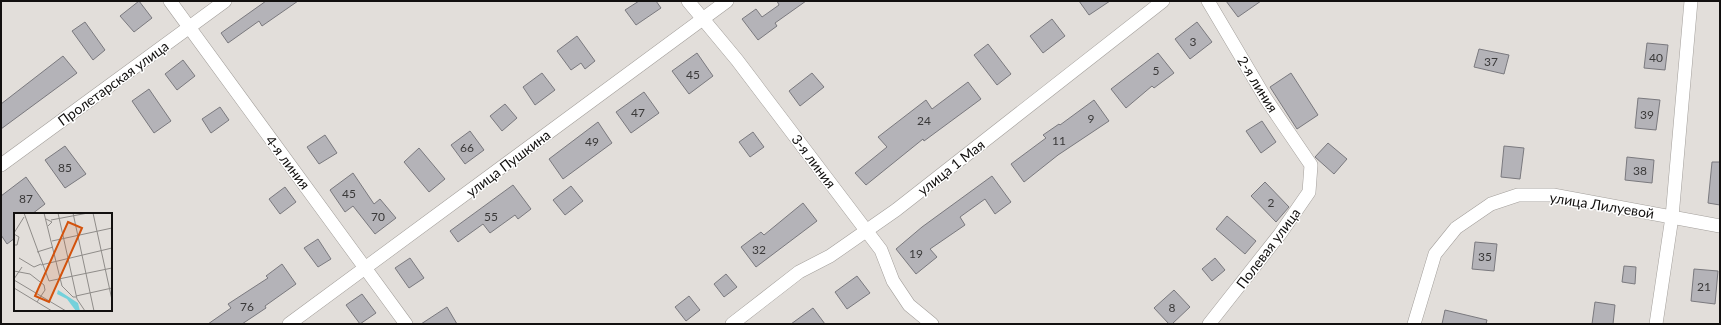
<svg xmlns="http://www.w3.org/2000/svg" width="1721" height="325" font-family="Lato,sans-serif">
  <rect width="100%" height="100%" fill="#e2deda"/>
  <g fill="#b4b3b8" stroke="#7a797e">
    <polygon points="139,1 152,18 134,32 120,16"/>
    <polygon points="266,1 298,1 262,26 259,21 228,43 221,33"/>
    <polygon points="639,1 656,1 661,8 636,25 625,10"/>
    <polygon points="777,1 806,1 775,23 777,26 758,40 742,19 756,9 762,17 779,5"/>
    <polygon points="1079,1 1110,1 1089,15"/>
    <polygon points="1226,1 1261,1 1238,17"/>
    <polygon points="1052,19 1065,36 1043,53 1030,36"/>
    <polygon points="85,22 105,50 93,60 72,31"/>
    <polygon points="1197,22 1212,42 1190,59 1175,39"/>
    <polygon points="577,36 595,61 585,69 581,63 571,70 557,51"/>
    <polygon points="1647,43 1668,45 1665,70 1644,68"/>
    <polygon points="988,44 1011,74 997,85 974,55"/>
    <polygon points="1479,49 1509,55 1504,74 1474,67"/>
    <polygon points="697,53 713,76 689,94 672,71"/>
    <polygon points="1158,53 1174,73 1154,88 1152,86 1126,108 1111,89"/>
    <polygon points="63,56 77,73 1,129 1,104"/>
    <polygon points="183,60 195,76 177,90 165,74"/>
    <polygon points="542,73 555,90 535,105 523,87"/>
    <polygon points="812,73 824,87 800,106 789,91"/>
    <polygon points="1291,73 1318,115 1297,129 1270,87"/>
    <polygon points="968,82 981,99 924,141 923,139 866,185 855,173 887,147 878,137 926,100 932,109"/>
    <polygon points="149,89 171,121 154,133 132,101"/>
    <polygon points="644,92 659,113 631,133 616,112"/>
    <polygon points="1638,98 1660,100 1656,130 1635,128"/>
    <polygon points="1094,100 1109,121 1058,155 1024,182 1011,164 1046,138 1043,135 1059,124 1060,125"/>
    <polygon points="505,104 517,118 502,131 490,116"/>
    <polygon points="220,107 229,120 211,133 202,119"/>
    <polygon points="1262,121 1276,142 1261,153 1246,131"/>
    <polygon points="598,122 612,143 563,179 549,159"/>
    <polygon points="470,131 484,150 465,164 451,145"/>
    <polygon points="753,132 764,147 750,157 739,142"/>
    <polygon points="325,135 337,153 319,164 307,147"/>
    <polygon points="1328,143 1347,159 1334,174 1315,157"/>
    <polygon points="65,146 86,174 65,188 45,160"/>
    <polygon points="1504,146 1524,148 1520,179 1501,177"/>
    <polygon points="419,148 445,179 429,192 404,162"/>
    <polygon points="1627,157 1654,160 1652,183 1625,180"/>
    <polygon points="1712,162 1720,162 1720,205 1708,203"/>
    <polygon points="353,173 374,204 380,199 396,218 375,234 353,206 345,212 330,190"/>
    <polygon points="992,176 1011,202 995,214 985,199 960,217 965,225 930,249 937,257 916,274 896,249 922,227"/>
    <polygon points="26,177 45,204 32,214 15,214 15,238 7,244 1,235 1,196"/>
    <polygon points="1265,182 1289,207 1276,222 1251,196"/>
    <polygon points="513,185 531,209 518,219 515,215 490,233 483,224 458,242 450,231"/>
    <polygon points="571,186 583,201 565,215 553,200"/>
    <polygon points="285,187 296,202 280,214 269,199"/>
    <polygon points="803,203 817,221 756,267 741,247 761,232 764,235"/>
    <polygon points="1227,216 1256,241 1245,254 1216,229"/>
    <polygon points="318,239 331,259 318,267 304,248"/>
    <polygon points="1475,242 1497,244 1494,271 1472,269"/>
    <polygon points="410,258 424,278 409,288 395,268"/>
    <polygon points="1215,258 1225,270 1212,281 1202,269"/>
    <polygon points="282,264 296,284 265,306 266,308 242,324 208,324 231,308 228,304 268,278 266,276"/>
    <polygon points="1624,266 1636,267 1635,284 1622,282"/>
    <polygon points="1694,269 1718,271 1715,304 1691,301"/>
    <polygon points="726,274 737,287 724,297 714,284"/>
    <polygon points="857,276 870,293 847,309 835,292"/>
    <polygon points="1174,290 1190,307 1172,324 1169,324 1154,308"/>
    <polygon points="362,294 376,313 360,324 346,305"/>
    <polygon points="689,296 700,310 686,321 675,307"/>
    <polygon points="1595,302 1615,305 1613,324 1592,324"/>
    <polygon points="447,307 457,324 421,324"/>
    <polygon points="813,308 825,324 791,324"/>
    <polygon points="1445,310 1487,320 1486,324 1442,324"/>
  </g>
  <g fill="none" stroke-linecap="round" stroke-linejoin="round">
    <defs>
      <g id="street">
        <polyline points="170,1 406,324"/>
        <polyline points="688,1 737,60 881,250 893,281 909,305 932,324"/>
        <polyline points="1208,1 1266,99 1311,165 1309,192 1280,234 1209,324"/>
        <polyline points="1,165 225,1"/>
        <polyline points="289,324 727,1"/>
        <polyline points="732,324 799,272 830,256 896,210 1163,1"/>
        <polyline points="1414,324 1435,254 1456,228 1491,204 1518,195 1553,195 1720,226"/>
        <polyline points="1656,324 1672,217 1691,1"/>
      </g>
    </defs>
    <use href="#street" stroke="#a39f9b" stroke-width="14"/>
    <use href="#street" stroke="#fff" stroke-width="13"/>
  </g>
  <g text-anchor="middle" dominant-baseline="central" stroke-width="3" stroke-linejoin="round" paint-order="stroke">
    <g font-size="12" fill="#3a3939">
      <text x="1193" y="41">3</text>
      <text x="1656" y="57">40</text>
      <text x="1491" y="61">37</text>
      <text x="1156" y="70">5</text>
      <text x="693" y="74">45</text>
      <text x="638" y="112">47</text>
      <text x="1647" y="114">39</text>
      <text x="1091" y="118">9</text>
      <text x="924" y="120">24</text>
      <text x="1059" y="140">11</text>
      <text x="592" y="141">49</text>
      <text x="467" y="147">66</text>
      <text x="65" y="167">85</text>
      <text x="1640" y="170">38</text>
      <text x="349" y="193">45</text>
      <text x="26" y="198">87</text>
      <text x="1271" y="202">2</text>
      <text x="378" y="216">70</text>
      <text x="491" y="216">55</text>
      <text x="759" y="249">32</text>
      <text x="916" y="253">19</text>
      <text x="1485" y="256">35</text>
      <text x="1704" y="286">21</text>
      <text x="247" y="306">76</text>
      <text x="1172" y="307">8</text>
    </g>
    <g font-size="14" fill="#12100f" stroke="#fff">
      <text transform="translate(113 83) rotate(-36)">Пролетарская улица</text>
      <text transform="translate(1258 84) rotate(58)">2-я линия</text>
      <text transform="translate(814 161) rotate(53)">3-я линия</text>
      <text transform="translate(288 162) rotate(53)">4-я линия</text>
      <text transform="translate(508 163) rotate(-37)">улица Пушкина</text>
      <text transform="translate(951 167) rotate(-38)">улица 1 Мая</text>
      <text transform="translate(1602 205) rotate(9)">улица Лилуевой</text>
      <text transform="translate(1268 248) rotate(-53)">Полевая улица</text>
    </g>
  </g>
  <g transform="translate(14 213)">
    <rect width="98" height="98" fill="#e2deda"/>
    <path d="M44,77L64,90L66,98H62L53,86L43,81Z" fill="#74d1db"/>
    <path fill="none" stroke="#8f8c89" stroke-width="1" d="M10,0L35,68L98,55M30,0L48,73L59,84H62M44,0L63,86L71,98M59,0L80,98M79,0L98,87M32,6L38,9L34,13M37,7L74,0M0,20L10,4M0,21L5,24L3,32H0M38,28L98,15M23,39L39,34M5,45L20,54L27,51M27,52L98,35M0,58L16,61L30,72L31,77L23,89M0,66L8,54M0,67L52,98M0,75L38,98M62,83L98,75"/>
    <path fill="#d3520c" fill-opacity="0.15" stroke="#d3520c" stroke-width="2" d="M54,9L68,15L35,89L21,83Z"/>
    <rect width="98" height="98" fill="none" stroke="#12100f" stroke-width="2"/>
  </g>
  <rect width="1721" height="325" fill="none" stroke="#12100f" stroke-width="4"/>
</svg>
